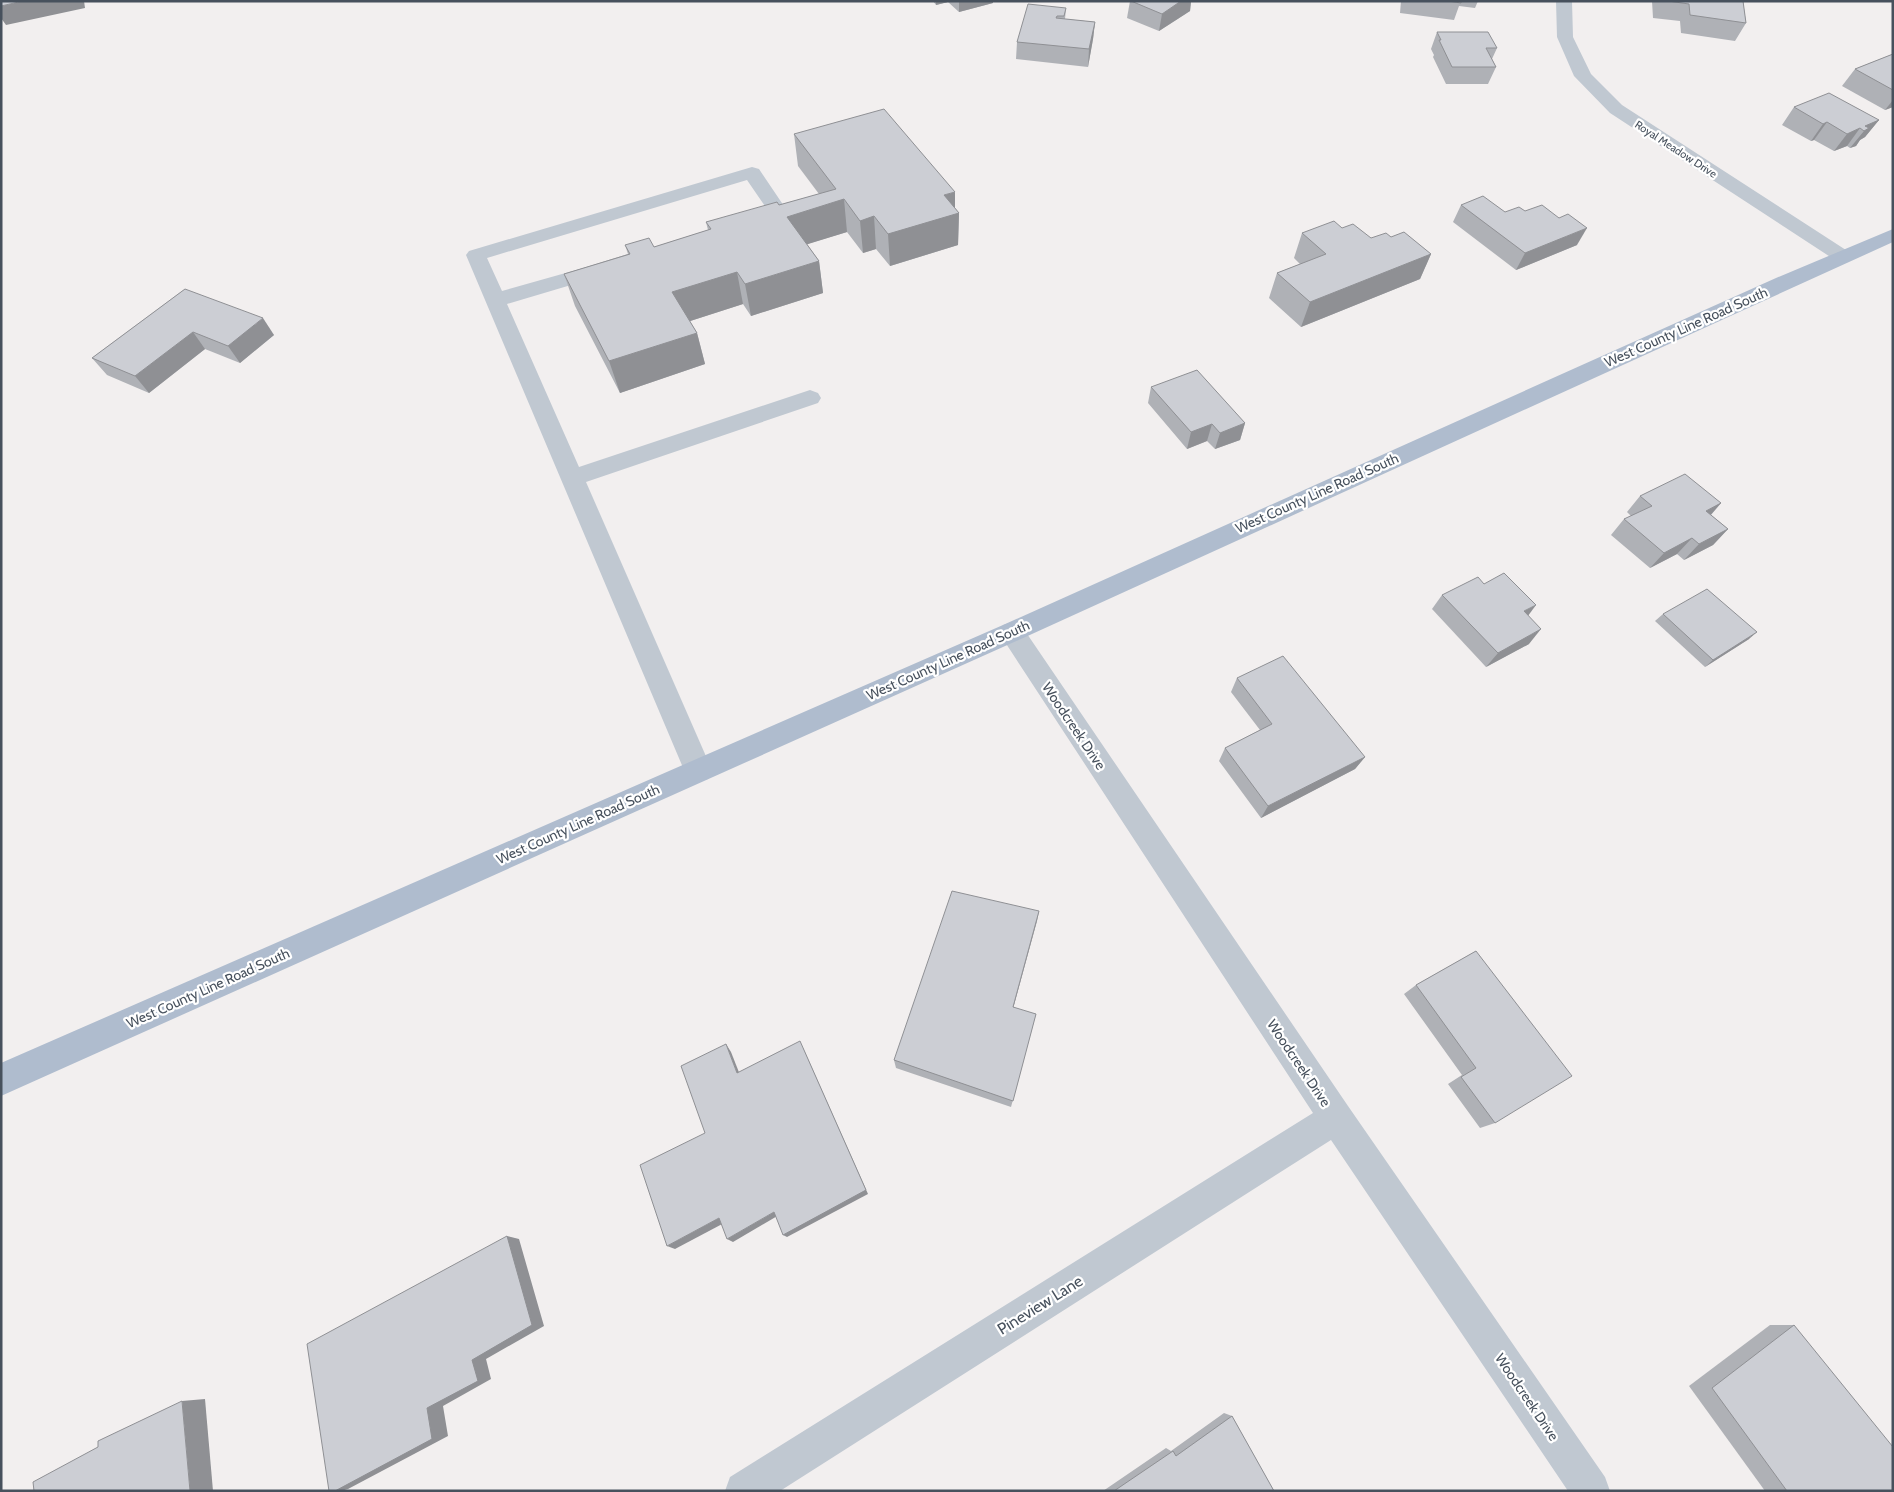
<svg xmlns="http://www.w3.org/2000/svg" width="1894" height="1492" font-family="Cabin,sans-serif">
  <rect width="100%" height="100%" fill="#f2efef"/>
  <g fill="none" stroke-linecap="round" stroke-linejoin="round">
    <g fill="#c0c8d1" fill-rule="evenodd">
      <polygon points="1556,1 1572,1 1573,37 1591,74 1622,105 1849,252 1852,256 1849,260 1842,262 1835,260 1610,113 1574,76 1557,37"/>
      <polygon points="752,167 759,169 790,215 787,219 757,228 750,226 747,222 750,218 769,212 747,180 487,258 502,291 601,263 608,264 611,269 608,274 507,304 579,467 810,390 818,393 821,398 818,403 586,482 712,770 708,779 698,782 688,779 684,770 466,255 469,251"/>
      <polygon points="1012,622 1021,625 1348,1106 1605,1477 1610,1491 1568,1491 1331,1140 780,1491 725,1491 730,1477 1313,1113 1003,639 999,632 1003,625"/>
    </g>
    <polygon fill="#afbcce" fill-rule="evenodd" points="1893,229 1893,242 1021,639 1,1096 1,1063 1003,625 1776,278"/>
  </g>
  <g fill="#afb1b6">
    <polygon points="933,1 993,1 993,3 959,12 948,2 936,5"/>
    <polygon points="1130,1 1191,1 1190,11 1159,31 1127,18"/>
    <polygon points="1401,1 1478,1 1475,8 1459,6 1454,20 1400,13"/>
    <polygon points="1652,1 1743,1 1746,23 1735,41 1681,33 1680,21 1653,18"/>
    <polygon points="1066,8 1065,19 1095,22 1093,39 1088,67 1016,59 1017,42"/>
    <polygon points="1437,32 1497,48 1492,59 1496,67 1488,84 1446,84 1433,57 1434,55 1431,49"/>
    <polygon points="1893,54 1893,107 1885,110 1842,86 1855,69"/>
    <polygon points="1794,107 1879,120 1865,137 1860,140 1856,146 1850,148 1847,146 1834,151 1814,140 1811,141 1782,125"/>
    <polygon points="794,134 955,208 959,213 958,245 890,266 876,249 863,253 847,232 807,244 819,261 823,293 751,316 743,304 690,321 697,333 705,364 620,393 575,306 564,274 628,254 625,245 654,247 708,230 706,222 779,205 819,194 798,166"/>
    <polygon points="1461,205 1505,212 1525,211 1577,245 1516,270 1453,222"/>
    <polygon points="1342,228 1371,238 1431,254 1420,279 1301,327 1269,298 1277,273 1300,264 1294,258 1302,233"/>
    <polygon points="185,289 274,335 240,363 205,349 149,393 107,375 92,358"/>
    <polygon points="1151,387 1245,423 1240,440 1215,449 1207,441 1187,449 1148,403"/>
    <polygon points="1640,496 1721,503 1711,515 1728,529 1713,545 1684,560 1677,554 1650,568 1611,535 1624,519 1631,516 1627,512"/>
    <polygon points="1484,584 1528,615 1529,644 1486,667 1432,609 1442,595"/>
    <polygon points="1663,614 1749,639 1705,667 1655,621"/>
    <polygon points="1237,678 1365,757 1355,769 1261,818 1219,761 1225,748 1260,730 1231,692"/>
    <polygon points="1039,911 1013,1008 1036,1014 1011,1107 896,1068 894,1060"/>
    <polygon points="1476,951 1495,1123 1480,1128 1448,1084 1462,1075 1404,994 1416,985"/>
    <polygon points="1770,1325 1794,1325 1893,1491 1765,1491 1689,1386"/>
    <polygon points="1224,1413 1232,1416 1274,1491 1103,1491 1166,1448 1171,1451"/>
  </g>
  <g fill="#8f9094">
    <polygon points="23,1 84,1 85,8 6,25 1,18 1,6"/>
    <polygon points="936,1 948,1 948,2 936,5"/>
    <polygon points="959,1 993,1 993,3 959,12"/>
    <polygon points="1181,1 1191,1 1190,11 1159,31 1162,14"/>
    <polygon points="1095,22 1093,39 1088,67 1089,49"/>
    <polygon points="1893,100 1893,107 1885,110"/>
    <polygon points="1879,120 1865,137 1860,140 1856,146 1850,148 1864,131 1865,126"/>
    <polygon points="1827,122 1814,140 1811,141 1823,124"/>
    <polygon points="1860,128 1847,146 1834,151 1847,134"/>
    <polygon points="955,192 955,214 959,213 958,245 890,266 888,234 944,195"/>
    <polygon points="844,199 847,232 792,249 787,217"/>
    <polygon points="874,216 876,249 863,253 860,221"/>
    <polygon points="1587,228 1577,245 1516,270 1525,253"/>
    <polygon points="1431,254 1420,279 1301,327 1310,302"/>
    <polygon points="819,261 823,293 751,316 745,284"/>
    <polygon points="737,272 743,304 681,324 672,292"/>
    <polygon points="263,318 274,335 240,363 228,346"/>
    <polygon points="193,332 205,349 149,393 135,376"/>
    <polygon points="697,333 705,364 620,393 609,361"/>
    <polygon points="1245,423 1240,440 1215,449 1220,433"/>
    <polygon points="1212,424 1207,441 1187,449 1191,432"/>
    <polygon points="1721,503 1707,519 1706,511"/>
    <polygon points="1728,529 1713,545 1684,560 1699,544"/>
    <polygon points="1692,538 1677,554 1650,568 1664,553"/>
    <polygon points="1536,605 1525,620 1524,611"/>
    <polygon points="1541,629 1529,644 1486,667 1498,653"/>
    <polygon points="1757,632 1749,639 1705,667 1713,660"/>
    <polygon points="1365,757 1355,769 1261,818 1268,806"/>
    <polygon points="1039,911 1037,921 1011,1016 1013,1007"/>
    <polygon points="726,1044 731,1052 742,1080 737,1073"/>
    <polygon points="803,1048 868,1194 787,1237 783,1235"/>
    <polygon points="774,1212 779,1215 733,1242 727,1239"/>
    <polygon points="719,1218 726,1222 675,1249 667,1246"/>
    <polygon points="507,1236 519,1239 544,1326 486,1359 491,1379 443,1406 448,1436 348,1489 341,1491 335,1491 427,1408 472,1360"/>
    <polygon points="205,1399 213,1491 190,1491 182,1401"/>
  </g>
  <g fill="#ccced4" stroke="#8f9094">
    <polygon points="1,1 23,1 1,6"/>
    <polygon points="1131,1 1181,1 1162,14"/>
    <polygon points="1448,1 1461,1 1461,3"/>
    <polygon points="1668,1 1743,1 1746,23 1690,15 1689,4"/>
    <polygon points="1028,4 1066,8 1064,16 1057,16 1056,18 1095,22 1089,49 1017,42"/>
    <polygon points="1437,32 1488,32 1497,48 1486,48 1496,67 1452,67 1439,40 1441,40"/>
    <polygon points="1893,54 1893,90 1855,69"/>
    <polygon points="1829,93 1879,120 1865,126 1869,128 1864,131 1860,128 1847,134 1827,122 1823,124 1794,107"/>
    <polygon points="884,109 955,192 944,195 959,213 888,234 874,216 860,221 844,199 787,217 819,261 745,284 737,272 672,292 697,333 609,361 564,274 630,254 625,245 649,238 654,247 711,229 706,222 777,202 779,205 836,189 794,134"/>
    <polygon points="1483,196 1505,212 1519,207 1525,211 1542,205 1559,218 1568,214 1587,228 1525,253 1461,205"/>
    <polygon points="1334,221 1342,228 1353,224 1371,238 1386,233 1391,237 1404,232 1431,254 1310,302 1277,273 1326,254 1302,233"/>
    <polygon points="185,289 263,318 228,346 193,332 135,376 92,358"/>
    <polygon points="1197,370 1245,423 1220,433 1212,424 1191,432 1151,387"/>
    <polygon points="1685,474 1721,503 1706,511 1728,529 1699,544 1692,538 1664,553 1624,519 1652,506 1640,496"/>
    <polygon points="1504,573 1536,605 1524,611 1541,629 1498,653 1442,595 1478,577 1484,584"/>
    <polygon points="1707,589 1757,632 1713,660 1663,614"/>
    <polygon points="1283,656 1365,757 1268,806 1225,748 1272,724 1237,678"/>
    <polygon points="952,891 1039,911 1013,1007 1036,1014 1013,1101 894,1060"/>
    <polygon points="1476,951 1572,1076 1495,1123 1461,1077 1476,1068 1416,985"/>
    <polygon points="800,1041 866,1190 783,1235 774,1212 727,1239 719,1218 667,1246 640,1165 705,1133 681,1066 726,1044 737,1073"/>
    <polygon points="507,1236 532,1325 472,1360 478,1381 427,1408 432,1439 335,1491 329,1491 307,1344"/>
    <polygon points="1794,1325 1893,1447 1893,1491 1787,1491 1712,1388"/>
    <polygon points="182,1401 190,1491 34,1491 33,1482 98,1447 98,1441"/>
    <polygon points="1232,1416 1274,1491 1114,1491 1173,1451 1176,1456"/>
  </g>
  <g text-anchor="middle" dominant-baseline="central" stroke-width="4.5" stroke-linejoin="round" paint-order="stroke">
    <g font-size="11" fill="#47515d" stroke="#fff">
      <text transform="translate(1676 149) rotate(33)">Royal Meadow Drive</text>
    </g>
    <g font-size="14" fill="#47515d" stroke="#fff">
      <text transform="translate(1686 327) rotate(-24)">West County Line Road South</text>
      <text transform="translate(1317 493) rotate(-24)">West County Line Road South</text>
      <text transform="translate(948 660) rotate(-24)">West County Line Road South</text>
      <text transform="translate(1074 726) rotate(56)">Woodcreek Drive</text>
      <text transform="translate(578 824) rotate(-24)">West County Line Road South</text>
      <text transform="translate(208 988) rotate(-24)">West County Line Road South</text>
      <text transform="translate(1299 1063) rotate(56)">Woodcreek Drive</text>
      <text transform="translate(1527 1397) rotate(56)">Woodcreek Drive</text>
    </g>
    <g font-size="16" fill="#47515d" stroke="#fff">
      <text transform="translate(1040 1305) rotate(-32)">Pineview Lane</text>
    </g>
  </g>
  <rect width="1894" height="1492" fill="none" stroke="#47515d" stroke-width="5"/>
</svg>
